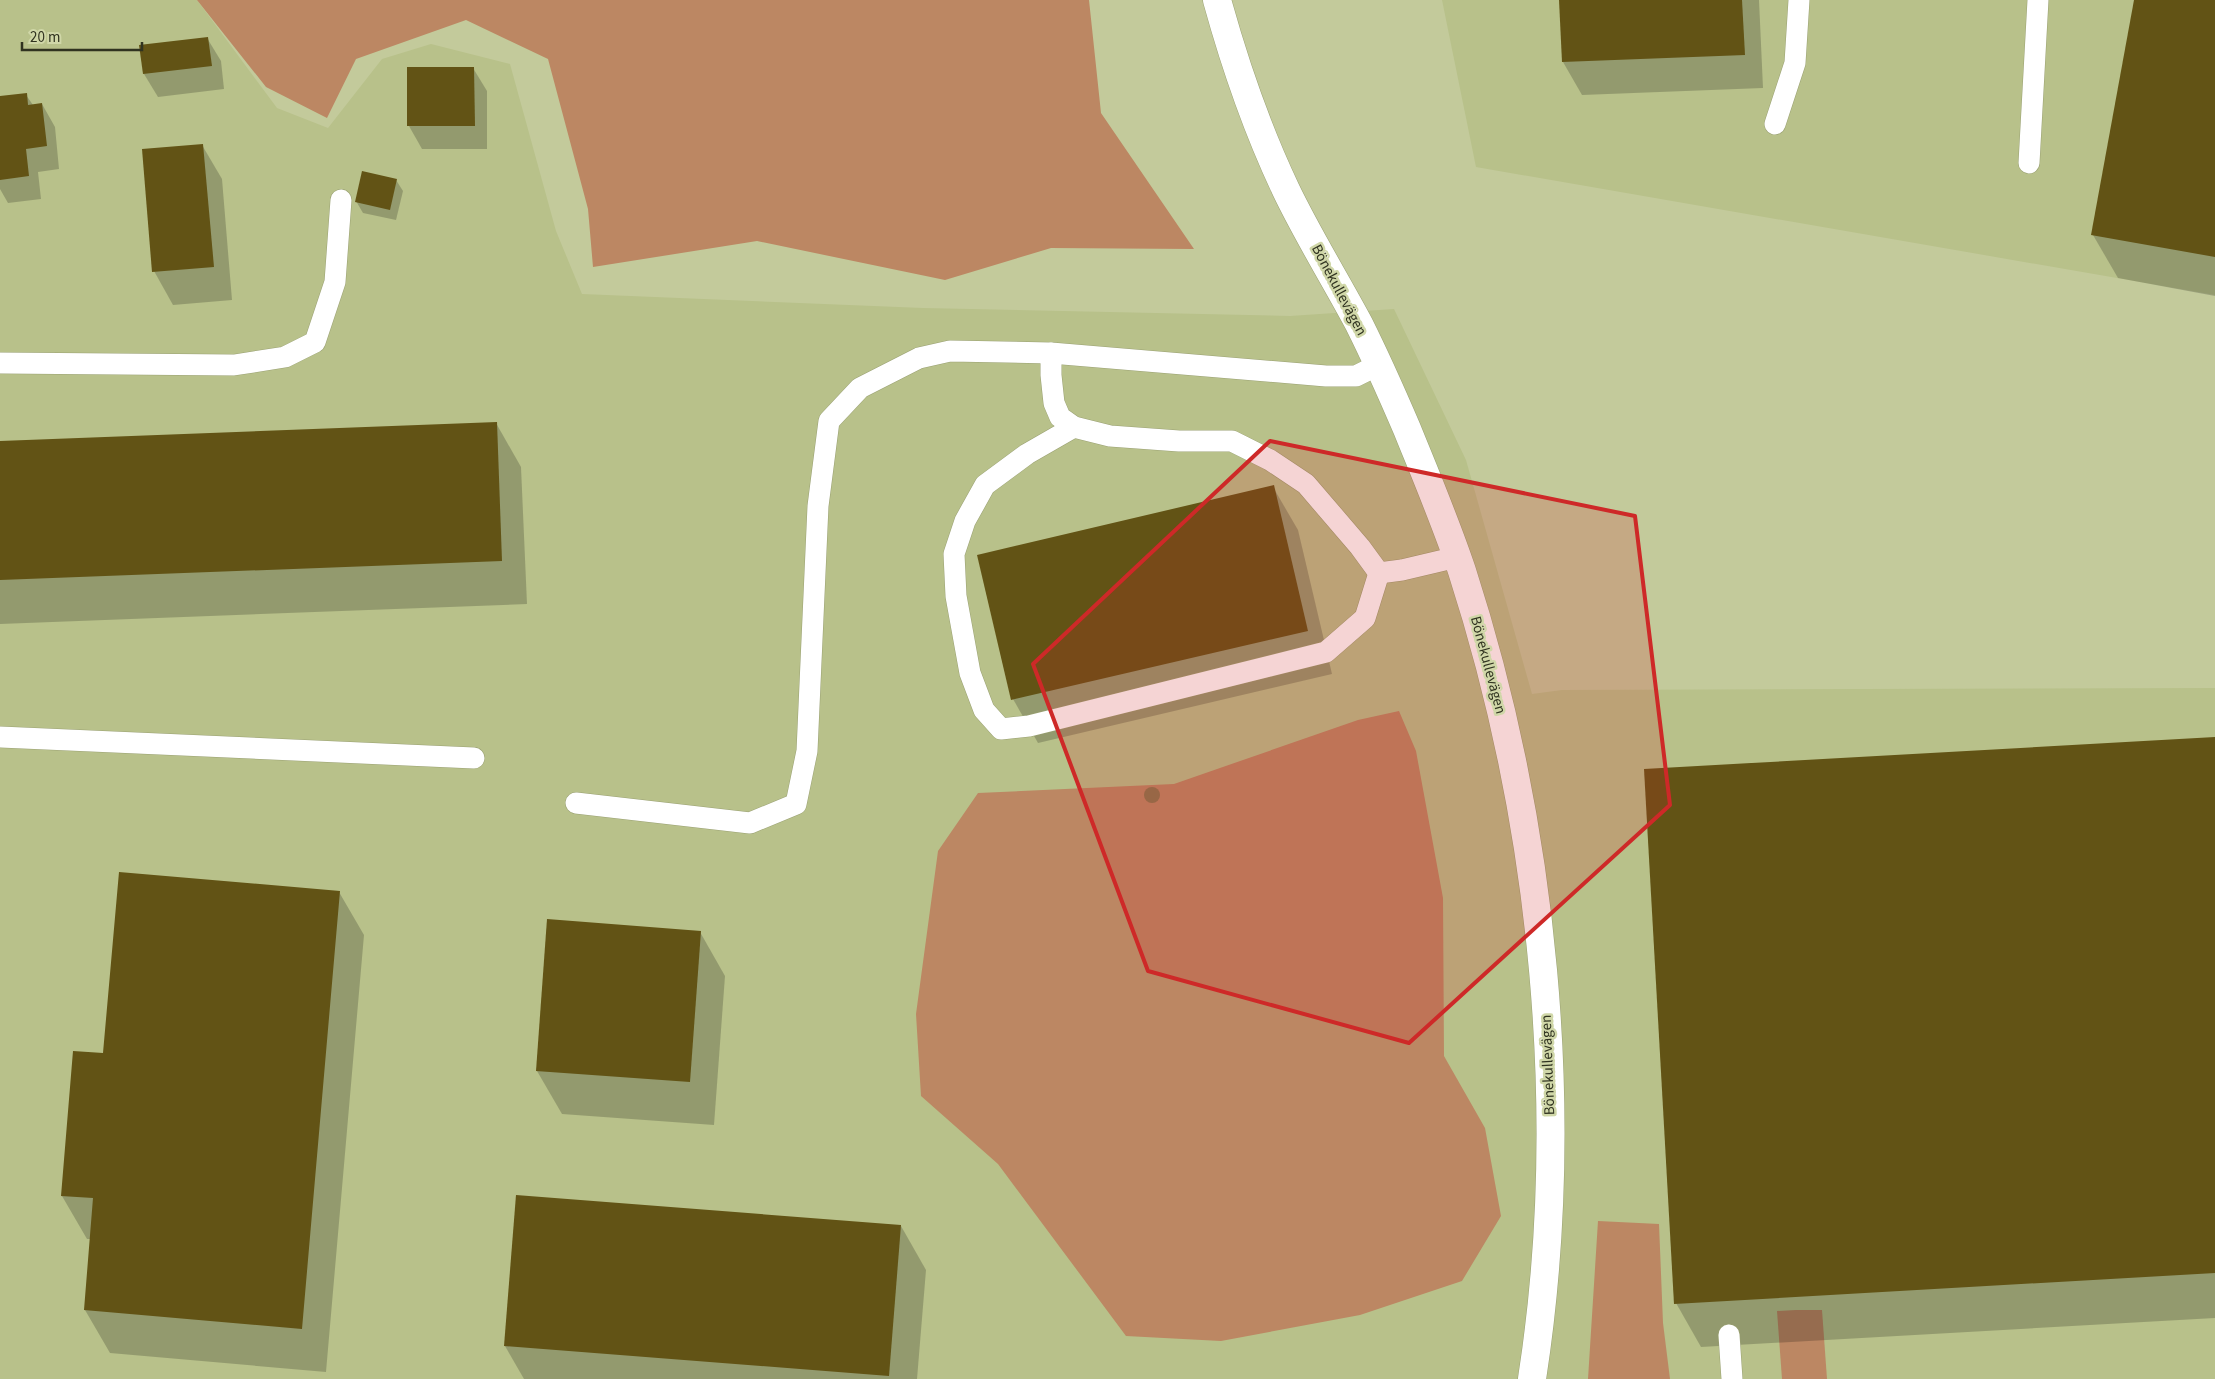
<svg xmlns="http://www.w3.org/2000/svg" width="2215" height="1379" font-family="'Source Sans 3',sans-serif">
  <rect width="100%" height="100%" fill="#c3ca9b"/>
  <g fill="#b8c18a">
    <polygon points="0,0 197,0 277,108 328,128 382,59 431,44 510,64 556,231 582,294 923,308 1290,316 1394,309 1466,460 1532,694 1562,690 2215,688 2215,1379 0,1379"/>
    <polygon points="1442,0 2215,0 2215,295 1476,167"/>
  </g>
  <g fill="#bc8763">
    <polygon points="197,0 1089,0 1101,113 1194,249 1051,248 945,280 757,241 593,267 588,209 548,59 466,20 356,59 327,118 266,87"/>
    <polygon points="1399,711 1416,751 1443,898 1444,1056 1485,1128 1501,1216 1462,1281 1360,1315 1221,1341 1126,1336 998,1164 921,1096 916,1014 938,851 978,793 1174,784 1358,720"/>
    <polygon points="1598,1221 1659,1224 1663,1323 1670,1379 1588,1379"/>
    <polygon points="1796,1310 1822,1310 1827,1379 1782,1379 1777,1311"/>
  </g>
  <g fill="#0003">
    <polygon points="1560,0 1759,0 1763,88 1582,95 1563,62"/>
    <polygon points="2135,0 2215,0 2215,296 2118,278 2093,235"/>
    <polygon points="207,38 221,61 224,89 158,97 144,74 141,46"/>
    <polygon points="409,68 473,68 487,91 487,149 422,149 409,126"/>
    <polygon points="26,95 33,105 42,104 55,127 59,169 38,172 41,199 8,203 0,189 0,98"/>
    <polygon points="202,145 222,179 232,300 173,305 154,271"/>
    <polygon points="396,180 403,191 396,220 363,213 356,201"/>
    <polygon points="496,423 521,467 527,604 0,624 0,442"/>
    <polygon points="1273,487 1298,530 1332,674 1038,743 1013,699"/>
    <polygon points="2215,738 2215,1318 1701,1347 1676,1303"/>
    <polygon points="339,892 364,935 326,1372 110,1353 85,1310 91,1239 87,1239 62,1196 104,1055"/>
    <polygon points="700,932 725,976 714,1125 562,1114 537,1071"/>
    <polygon points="901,1226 926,1270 917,1379 524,1379 505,1346"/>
  </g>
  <g fill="#625315">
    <polygon points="1559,0 1742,0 1745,55 1562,62"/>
    <polygon points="2134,0 2215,0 2215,257 2091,235"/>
    <polygon points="208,37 212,66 143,74 139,45"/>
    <polygon points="407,67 474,67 475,126 407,126"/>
    <polygon points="27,93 28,105 42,103 47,146 26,149 29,176 0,180 0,96"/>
    <polygon points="203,144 214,267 152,272 142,149"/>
    <polygon points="362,171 397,179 390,210 355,202"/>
    <polygon points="497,422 502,561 0,580 0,441"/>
    <polygon points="1274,485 1308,631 1011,700 977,555"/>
    <polygon points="2215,737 2215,1273 1674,1304 1644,769"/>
    <polygon points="119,872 340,891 302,1329 84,1310 93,1198 61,1196 73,1051 103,1053"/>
    <polygon points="547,919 701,931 690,1082 536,1071"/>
    <polygon points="516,1195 901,1225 889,1376 504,1346"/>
  </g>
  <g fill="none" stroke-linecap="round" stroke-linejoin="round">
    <defs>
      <g id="service">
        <polyline points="1775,124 1795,63 1799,0"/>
        <polyline points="2029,163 2038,0"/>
        <polyline points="1051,353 1051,375 1054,403 1060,417 1074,427 1110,436 1179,441 1232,441 1270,460 1306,484 1360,547 1379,573 1402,570 1457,557"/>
        <polyline points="0,363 234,365 285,357 315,342 335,282 341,200"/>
        <polyline points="1074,427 1027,454 985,485 965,521 954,554 956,596 970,673 984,710 1001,729 1029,726 1326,652 1365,618 1379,573"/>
        <polyline points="0,737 474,758"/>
        <polyline points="576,803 750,823 796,804 807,751 818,506 829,421 860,388 919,358 950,351 1051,353 1326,376 1356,376 1378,365"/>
        <polyline points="1729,1335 1732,1379"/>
      </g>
      <path id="minor" d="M1217,0C1235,65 1257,129 1286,190C1308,236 1335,279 1359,324C1376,358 1392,394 1407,429C1426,476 1446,523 1462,571C1544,825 1573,1115 1532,1379"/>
    </defs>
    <use href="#service" stroke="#9aa173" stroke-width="22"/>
    <use href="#minor" stroke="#9aa173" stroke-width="29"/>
    <use href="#service" stroke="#fff" stroke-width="21"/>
    <use href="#minor" stroke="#fff" stroke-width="28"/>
  </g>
  <circle fill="#8b774e" cx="1152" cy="795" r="8"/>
  <path fill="#ce2928" fill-opacity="0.2" stroke="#ce2928" stroke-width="4" stroke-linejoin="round" d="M1270,441L1635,516L1670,805L1409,1043L1148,971L1033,664Z"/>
  <g text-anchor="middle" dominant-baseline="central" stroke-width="5" stroke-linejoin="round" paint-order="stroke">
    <g font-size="15" fill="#303320" stroke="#d0d7a8">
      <text transform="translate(1339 290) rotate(62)">Bönekullevägen</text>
      <text transform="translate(1488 665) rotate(75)">Bönekullevägen</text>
      <text transform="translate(1548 1065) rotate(-92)">Bönekullevägen</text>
    </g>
  </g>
  <path d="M22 42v8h120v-8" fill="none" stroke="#303320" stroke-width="2.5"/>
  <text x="30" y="42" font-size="15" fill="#303320" stroke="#d0d7a8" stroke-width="4" paint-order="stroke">20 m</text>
</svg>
